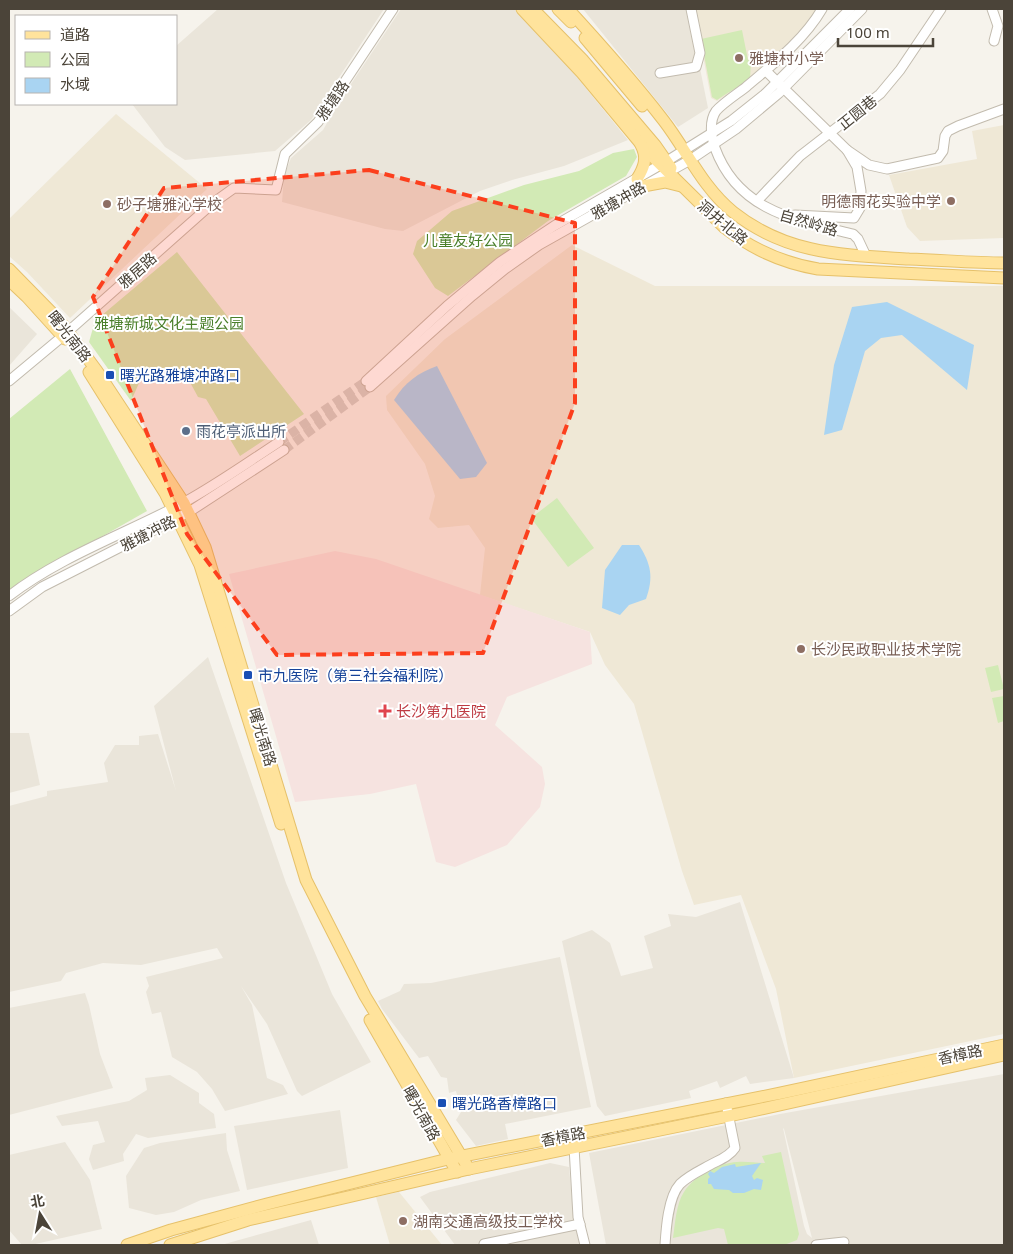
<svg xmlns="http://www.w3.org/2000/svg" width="1013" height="1254" font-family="'Noto Sans','Noto Sans SC',sans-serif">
  <rect width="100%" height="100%" fill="#f6f3ec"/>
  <g fill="#eae5da" fill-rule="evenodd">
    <polygon points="218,9 384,9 311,120 275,151 185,160 165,147 132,104 176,104 176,46"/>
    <polygon points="401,9 514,9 546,39 628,140 564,166 512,180 480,191 403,231 385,229 282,202 284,176 291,158 323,130 339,102"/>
    <polygon points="583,9 688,9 708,108 678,127"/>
    <polygon points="9,307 37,334 9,366"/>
    <polygon points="208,657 286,883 332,994 371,1062 302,1096 297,1091 267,1024 241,986 252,1005 267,1078 283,1085 288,1094 225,1111 212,1089 197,1072 172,1057 161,1012 152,1014 146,992 149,986 146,977 223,958 217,948 141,965 103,963 66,973 61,981 9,992 9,806 47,796 47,791 108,782 104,763 115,745 139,745 139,736 158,734 176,791 154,706"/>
    <polygon points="9,733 29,733 40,785 9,793"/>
    <polygon points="740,902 794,1078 750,1084 746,1076 720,1088 717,1081 689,1091 691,1098 605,1116 597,1106 562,941 592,930 610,943 621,976 653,968 644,936 671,926 668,914 696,917"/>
    <polygon points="560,957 591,1107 505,1124 508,1139 476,1146 456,1120 461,1112 456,1091 449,1093 447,1078 441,1077 428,1056 419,1058 382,1009 378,1001 400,991 404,984 431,983"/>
    <polygon points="85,993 89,1005 100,1054 113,1088 9,1115 9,1008"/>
    <path d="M1004,1074V1245H606L589,1153L780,1114ZM783,1128L784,1129L812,1238L807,1234L804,1226Z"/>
    <polygon points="170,1075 199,1093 199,1103 214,1114 216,1128 148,1138 136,1134 123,1154 124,1161 93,1170 89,1159 93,1145 105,1142 98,1121 62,1126 56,1116 129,1101 147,1090 145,1078"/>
    <polygon points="340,1110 348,1168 247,1190 234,1126"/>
    <polygon points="226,1133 227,1150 240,1191 201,1200 174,1212 156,1215 129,1208 126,1176 144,1148 160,1143"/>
    <polygon points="65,1142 90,1180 102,1229 31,1245 22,1245 9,1230 9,1155"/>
    <polygon points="550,1163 569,1167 574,1222 580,1245 455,1245 420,1197 430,1192"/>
    <polygon points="311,1220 319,1245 221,1245"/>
  </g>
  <g fill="#efe8d6">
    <polygon points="694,9 817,9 818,14 804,31 753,77 751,76 751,80 717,101 711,98"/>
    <polygon points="116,114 207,189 70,318 27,272 9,256 9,219"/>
    <polygon points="1004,125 1004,238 920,241 907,227 889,175 977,159 972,131"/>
    <polygon points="572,245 655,286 1004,286 1004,1034 794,1078 776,989 741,895 694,905 682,871 634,704 605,665 590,632 480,595 485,548 469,525 438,528 429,519 435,496 425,464 387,410 386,396 445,339"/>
    <polygon points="399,1192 442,1245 390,1245 376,1197"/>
  </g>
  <polygon fill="#f6e3e0" points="335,551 376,559 590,632 592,664 507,697 495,725 542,767 545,784 540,807 507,845 455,867 436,862 416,784 370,794 295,802 229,574"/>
  <g fill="#d2eab5">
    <path d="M742,30L748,60L751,61L750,79C739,87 728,92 717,100L712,97L701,39Z"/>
    <polygon points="634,149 637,157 626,176 548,221 448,296 435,288 413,254 417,241 452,211 524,185 579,171 613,153"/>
    <polygon points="177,252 304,414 240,456 206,399 198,397 185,373 144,372 131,401 89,342 95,321"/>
    <polygon points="70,369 147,511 22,582 9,591 9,419"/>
    <polygon points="557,498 594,548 568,567 531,518"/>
    <polygon points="998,665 1004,689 991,692 985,668"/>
    <polygon points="1004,696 1004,721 998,723 992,698"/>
    <path d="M781,1152L799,1234L797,1240L784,1245H728L724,1229L718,1228L673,1238C675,1224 676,1204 684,1192C694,1176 718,1163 737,1162C746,1161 756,1163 765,1163L762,1156Z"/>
  </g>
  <g fill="#a9d4f2">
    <polygon points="887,302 974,345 967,390 902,335 881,338 865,351 842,430 824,435 834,365 852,307"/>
    <path d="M437,366L487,463L476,477L460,479L394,400C405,382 418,373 437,366Z"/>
    <path d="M622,545H639C651,564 654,577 646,599L629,605L620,615L602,608L605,570Z"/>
    <polygon points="761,1163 752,1176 754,1180 757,1178 763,1180 761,1190 754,1189 744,1193 733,1193 729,1190 714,1189 711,1184 708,1184 708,1179 710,1177 708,1174 710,1171 714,1173 722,1167 735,1164 736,1167"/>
  </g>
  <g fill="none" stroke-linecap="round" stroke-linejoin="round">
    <g stroke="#d4d0c8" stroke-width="9" stroke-dasharray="9 4.5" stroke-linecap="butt">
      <polyline points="279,442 366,381"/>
      <polyline points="284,450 370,387"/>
    </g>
    <defs>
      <g id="minor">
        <path d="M822,9C804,40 773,64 746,87C737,94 723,103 716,111C709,121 711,137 715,148C738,211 795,220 853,234L858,239L866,256"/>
        <polyline points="992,9 998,26 994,41"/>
        <polyline points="766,71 847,150"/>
        <polyline points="660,73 696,67 700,53 691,9"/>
        <polyline points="757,201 800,156 880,94 900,70 941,9"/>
        <polyline points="795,215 854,218 860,208 861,191 857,167 847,150 869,165 887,169 938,158 943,151 945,136 948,131 958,126 1004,109"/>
        <polyline points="9,381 63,336 213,203 234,188 276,190 285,154 318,122 393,9"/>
        <polyline points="366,381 447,306 500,262 554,226 667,161 731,121 765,94 850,9"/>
        <polyline points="370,387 472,296 505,269 539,245 690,160 736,129 779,93 862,9"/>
        <path d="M9,596C61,556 125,534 183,503C216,485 247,463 279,442"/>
        <polyline points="9,611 42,587 189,512 284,450"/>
        <polyline points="574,1147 578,1217 585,1245"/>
        <polyline points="484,1244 580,1224"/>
        <path d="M665,1245C666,1229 668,1197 680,1184C688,1176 699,1171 710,1165C719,1160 729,1157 735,1148L726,1103"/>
        <polyline points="816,1245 844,1242"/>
      </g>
      <g id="major">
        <path d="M522,9L582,73L646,150L725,228C753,250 783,263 818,269L1004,278"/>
        <polyline points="533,9 582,59 655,145 671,168"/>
        <polyline points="558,9 571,22"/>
        <path d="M568,9C601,45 634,82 664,121C687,151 703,188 733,212C787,255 844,255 909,259C941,260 973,263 1004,263"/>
        <polyline points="585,38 642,106"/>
        <path d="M637,179C644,168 648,158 641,145"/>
        <polyline points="643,186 665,182 681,186"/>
        <polyline points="9,269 60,321 97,371 184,503 205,547 306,880 365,996 469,1169"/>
        <polyline points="9,280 27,297 65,339"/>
        <polyline points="89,372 165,493 200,565 281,824"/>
        <polyline points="370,1020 457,1172"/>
        <polyline points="127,1245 171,1230 267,1204 448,1159 781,1093 1004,1045"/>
        <polyline points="170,1245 248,1220 469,1169 743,1113 1004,1055"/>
      </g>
    </defs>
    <use href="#minor" stroke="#c2bbae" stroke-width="11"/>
    <use href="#major" stroke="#e6c16a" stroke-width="13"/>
    <use href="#minor" stroke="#fff" stroke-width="9"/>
    <use href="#major" stroke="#ffe39c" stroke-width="11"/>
  </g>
  <path fill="#fc3f1d" fill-opacity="0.2" stroke="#fc3f1d" stroke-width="4" stroke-dasharray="10 6" stroke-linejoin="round" d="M369,170L575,223V403L483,653L277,655L187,534L93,297L164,188Z"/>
  <g fill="#8d6e63" stroke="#fff" stroke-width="2">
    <circle cx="739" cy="58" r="5"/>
    <circle cx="951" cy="201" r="5"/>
    <circle cx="107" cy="204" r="5"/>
    <circle cx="801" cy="649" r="5"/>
    <circle cx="403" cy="1221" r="5"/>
  </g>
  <g fill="#1a4fb4" stroke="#fff" stroke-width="2">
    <rect x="105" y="370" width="10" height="10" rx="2.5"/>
    <rect x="243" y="670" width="10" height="10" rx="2.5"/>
    <rect x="437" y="1098" width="10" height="10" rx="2.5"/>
  </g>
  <circle fill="#5c6f8a" stroke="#fff" stroke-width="2" cx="186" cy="431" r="5"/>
  <path fill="#e0444e" stroke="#fff" stroke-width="2" d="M382.5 703.5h5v5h5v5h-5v5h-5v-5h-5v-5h5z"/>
  <g text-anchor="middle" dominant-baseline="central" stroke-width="4" stroke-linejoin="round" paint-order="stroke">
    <g font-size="15" fill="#785e54" stroke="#fff" text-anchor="start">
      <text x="749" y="58">雅塘村小学</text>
      <text x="941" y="201" text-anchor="end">明德雨花实验中学</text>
      <text x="117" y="204">砂子塘雅沁学校</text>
      <text x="811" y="649">长沙民政职业技术学院</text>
      <text x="413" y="1221">湖南交通高级技工学校</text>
    </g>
    <g font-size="15" fill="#4b4439" stroke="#fff">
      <text transform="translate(332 100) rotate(-56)">雅塘路</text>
      <text transform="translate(857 112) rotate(-39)">正圆巷</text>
      <text transform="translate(618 200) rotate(-30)">雅塘冲路</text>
      <text transform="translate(723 222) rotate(40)">洞井北路</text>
      <text transform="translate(809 222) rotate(16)">自然岭路</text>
      <text transform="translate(137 270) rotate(-42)">雅居路</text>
      <text transform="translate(70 336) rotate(52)">曙光南路</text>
      <text transform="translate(148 533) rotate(-27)">雅塘冲路</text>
      <text transform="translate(263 737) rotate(73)">曙光南路</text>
      <text transform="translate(960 1054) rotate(-12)">香樟路</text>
      <text transform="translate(422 1113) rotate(61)">曙光南路</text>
      <text transform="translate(563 1136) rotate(-11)">香樟路</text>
    </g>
    <g font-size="15" fill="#4a7f2a" stroke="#fff">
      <text x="468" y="240">儿童友好公园</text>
      <text x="169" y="323">雅塘新城文化主题公园</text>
    </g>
    <g font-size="15" fill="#164399" stroke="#fff" text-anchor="start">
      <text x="120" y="375">曙光路雅塘冲路口</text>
      <text x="258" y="675">市九医院（第三社会福利院）</text>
      <text x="452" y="1103">曙光路香樟路口</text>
    </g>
    <g font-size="15" fill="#4e5e75" stroke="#fff" text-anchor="start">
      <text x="196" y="431">雨花亭派出所</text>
    </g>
    <g font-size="15" fill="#be3a42" stroke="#fff" text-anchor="start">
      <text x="396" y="711">长沙第九医院</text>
    </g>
  </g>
  <rect width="1013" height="1254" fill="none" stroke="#4b4439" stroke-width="20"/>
  <rect x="15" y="15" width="162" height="90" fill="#ffffff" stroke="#b7b4b0"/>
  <rect x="25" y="31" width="25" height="8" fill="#ffe39c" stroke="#b7b4b0"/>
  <text x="60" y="40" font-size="15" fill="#4b4439">道路</text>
  <rect x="25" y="52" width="25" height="15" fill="#d2eab5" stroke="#b7b4b0"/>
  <text x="60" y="65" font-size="15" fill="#4b4439">公园</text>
  <rect x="25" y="78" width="25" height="15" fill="#a9d4f2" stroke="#b7b4b0"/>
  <text x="60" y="90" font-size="15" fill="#4b4439">水域</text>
  <g transform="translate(40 1214) rotate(349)" stroke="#ffffff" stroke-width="4" paint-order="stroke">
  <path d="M0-4L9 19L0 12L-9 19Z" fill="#4b4439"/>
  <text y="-8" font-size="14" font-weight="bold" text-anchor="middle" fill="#4b4439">北</text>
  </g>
  <path d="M838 38v8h95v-8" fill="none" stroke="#4b4439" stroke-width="2.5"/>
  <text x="846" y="38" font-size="15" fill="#4b4439" stroke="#ffffff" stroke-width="4" paint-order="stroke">100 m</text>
</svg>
